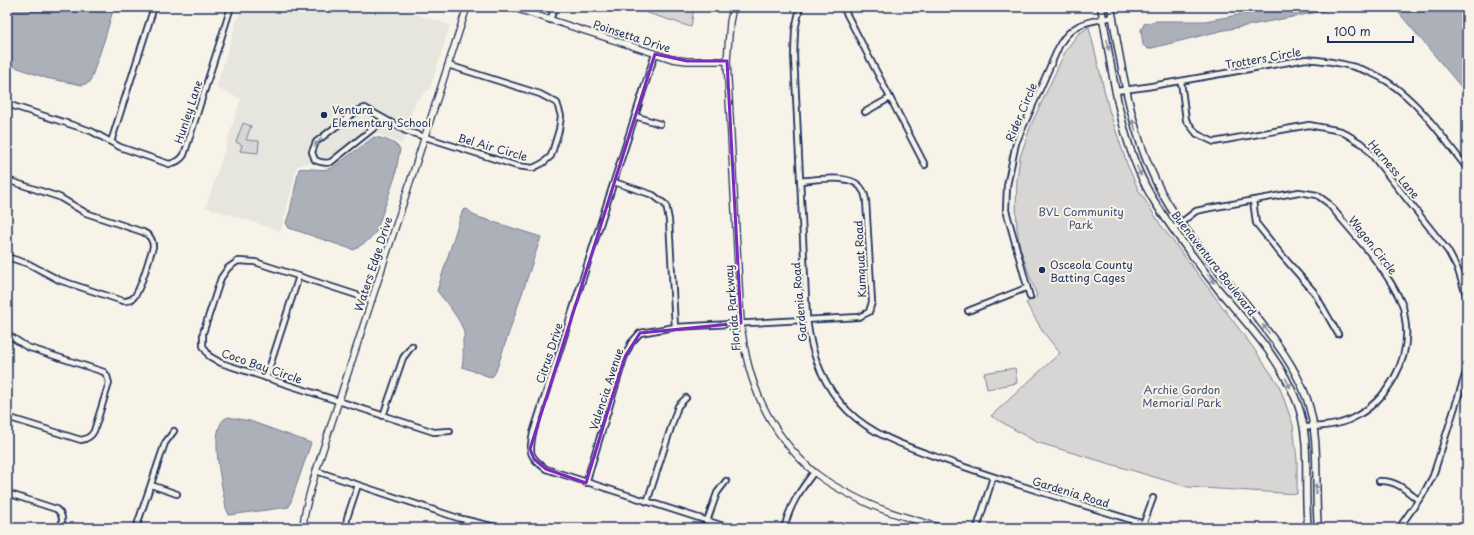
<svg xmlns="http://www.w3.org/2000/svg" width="1474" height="535" font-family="'Playpen Sans',sans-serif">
  <rect width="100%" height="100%" fill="#f7f3e8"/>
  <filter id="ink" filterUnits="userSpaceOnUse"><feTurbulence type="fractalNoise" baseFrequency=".025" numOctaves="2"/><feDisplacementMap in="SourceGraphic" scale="8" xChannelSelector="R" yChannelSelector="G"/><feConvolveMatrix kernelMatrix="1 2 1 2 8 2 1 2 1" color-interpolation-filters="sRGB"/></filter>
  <g filter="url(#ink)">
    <polygon fill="#e6e5de" points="241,7 270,8 270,7 393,7 450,25 430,89 416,100 402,144 376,133 331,165 323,167 312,162 297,166 281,231 206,207 241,99 216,88"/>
    <g fill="#d7d6d4" stroke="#798299">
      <polygon points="629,7 694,7 691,27"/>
      <polygon points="1089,27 1109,110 1127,164 1138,189 1160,224 1252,346 1279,385 1293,425 1297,460 1297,494 1188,487 1036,442 991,416 1060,353 1044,333 1026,303 1037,296 1020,248 1017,228 1016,205 1017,180 1020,157 1031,125 1066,50 1078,34"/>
      <polygon points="243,123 251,126 246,140 259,141 258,153 240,151 242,145 236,142"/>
      <polygon points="1015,368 1017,383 987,389 984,373"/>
    </g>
    <g fill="#acb0b9" stroke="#727c95">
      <polygon points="7,7 114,7 104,41 90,82 82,85 46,78 7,64"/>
      <polygon points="1281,7 1344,7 1220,31 1148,49 1143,45 1141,30 1144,24 1156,21 1205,21"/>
      <polygon points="1394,7 1467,7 1467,94"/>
      <path d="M374,137C383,138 395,142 400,149L395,177L376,232L370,239L354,250L289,228L286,223L290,211L299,169C310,167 321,172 332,168Z"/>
      <path d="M467,209L475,216L541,237L496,371L493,376L490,377L462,367C464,357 463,352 463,342C462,339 465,337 464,333C462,321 445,301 437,291L461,215L463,210Z"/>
      <path d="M228,417L250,421L311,443L289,507L229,515L226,508C223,489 206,424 228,417Z"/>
    </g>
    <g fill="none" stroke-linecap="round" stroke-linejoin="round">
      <defs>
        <g id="minor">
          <path d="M800,7L795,30L794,56L807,319C811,354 823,386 848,411C876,439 918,450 953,463C1016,485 1080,504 1144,524"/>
          <polyline points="843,7 925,165"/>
          <polyline points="550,20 555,7"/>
          <path d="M655,54L533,433C529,454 529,456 546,469L730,528"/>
          <polyline points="1181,81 1186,120 1197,134 1214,142 1309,125 1341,131 1364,145 1448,251 1458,270 1467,298"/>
          <path d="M1116,91L1146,87L1306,59C1334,61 1364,66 1388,82C1421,104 1443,138 1467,168"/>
          <path d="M7,104L91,131L120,147L169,164C176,162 180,161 184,155L231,7"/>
          <polyline points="865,112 890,98"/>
          <polyline points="635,116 660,124"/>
          <path d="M383,119L380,123L331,162C325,164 321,163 315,160L312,152L316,142L356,111L365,108L406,131L517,166L533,168L543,163L551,156L559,130L561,116L557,103L540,94L448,65"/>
          <polyline points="111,142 154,7"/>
          <path d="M7,180L59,197L86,213L143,232C150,235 153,240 153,247C149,258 141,290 134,297C131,301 127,301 123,301L59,280L29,264L7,257"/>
          <polyline points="614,182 653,195 666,205 669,220 675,327"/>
          <polyline points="1253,200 1256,223 1280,253 1314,292 1338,334"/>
          <path d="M1173,229L1196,211L1210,208L1299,192L1317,195L1328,203C1353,234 1386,267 1402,304C1404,308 1404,314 1405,319C1412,359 1388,401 1351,419C1337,426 1319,427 1304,427"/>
          <path d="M1030,297L1006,210L1007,186L1016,143L1060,44C1074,21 1090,22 1113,17"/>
          <polyline points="372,300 255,262 238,261 228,268 221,278 203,333 203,346 209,356 221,363 434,432 450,431"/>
          <polyline points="968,311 1026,288"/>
          <path d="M7,334L27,347L104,372L107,376L109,383L94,431C91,437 87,439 81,440L7,417"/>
          <polyline points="266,378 299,276"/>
          <polyline points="383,416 403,358 412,346"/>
          <polyline points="316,471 458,518 500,528"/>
          <path d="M1379,481C1396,480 1406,490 1418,500"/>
          <path d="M586,483L624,358L631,343L640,333L675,327L859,317L869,312L872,302L866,200C865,197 865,193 863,191C854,172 817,180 800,181"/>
          <polyline points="151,485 177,494"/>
          <path d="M7,493L56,509C63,514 63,520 61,528"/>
          <polyline points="647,502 678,406 686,398"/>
          <polyline points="707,521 717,493 726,481"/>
          <polyline points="136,528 165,443 174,431"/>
          <polyline points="346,528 347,518 358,485"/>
          <path d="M784,528C791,503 799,492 814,472"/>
          <polyline points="977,528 993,477"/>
          <polyline points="1142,528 1153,498"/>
          <polyline points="1399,528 1425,491 1433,476 1467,369"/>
        </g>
        <g id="tertiary">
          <polyline points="511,7 672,59 687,61 727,61"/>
          <path d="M733,7L730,22L727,61L741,323C747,382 768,432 814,472C830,485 850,495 869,504C891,514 917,520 941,528"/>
          <path d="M303,528C304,508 311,490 316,471L467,7"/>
        </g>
        <g id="secondary">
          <path d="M1101,7C1113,73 1119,146 1156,204C1175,233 1196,261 1218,289C1248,325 1280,358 1297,402C1312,442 1303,486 1308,528"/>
          <path d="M1111,7C1124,82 1134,160 1181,223C1203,253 1227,281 1251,310C1273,338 1295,365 1307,399C1321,441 1314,485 1318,528"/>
        </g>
      </defs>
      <use href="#minor" stroke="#1b2f5e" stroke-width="8"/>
      <use href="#tertiary" stroke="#1b2f5e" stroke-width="8"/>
      <use href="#secondary" stroke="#1b2f5e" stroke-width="9"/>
      <use href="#minor" stroke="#f7f3e8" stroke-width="4.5"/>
      <use href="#tertiary" stroke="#f7f3e8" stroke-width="5.5"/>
      <use href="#secondary" stroke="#f7f3e8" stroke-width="6"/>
    </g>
    <defs><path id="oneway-solid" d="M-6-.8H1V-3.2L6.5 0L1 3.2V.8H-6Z"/></defs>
    <g fill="#8991a3">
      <use href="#oneway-solid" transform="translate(1108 45) rotate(80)"/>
      <use href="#oneway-solid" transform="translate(1134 125) rotate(-107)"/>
      <use href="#oneway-solid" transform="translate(318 142) rotate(130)"/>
      <use href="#oneway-solid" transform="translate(1139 171) rotate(66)"/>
      <use href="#oneway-solid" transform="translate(1211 279) rotate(52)"/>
      <use href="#oneway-solid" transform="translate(1266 329) rotate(-127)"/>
      <use href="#oneway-solid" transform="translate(1288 383) rotate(63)"/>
      <use href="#oneway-solid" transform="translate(1316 489) rotate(-90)"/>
    </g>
  </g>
  <path fill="none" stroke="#7b2cbf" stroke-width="3" stroke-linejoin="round" d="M655,54L687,61H727L741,323L640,333L624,358L586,483L546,469L534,459L530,449Z"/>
  <g fill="#1b2f5e" stroke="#f7f3e8" stroke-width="1.5">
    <circle cx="324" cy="115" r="4"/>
    <circle cx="1042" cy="270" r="4"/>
  </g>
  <g text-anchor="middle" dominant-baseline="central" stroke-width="4" stroke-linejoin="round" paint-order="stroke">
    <g font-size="11" fill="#1b2f5e" stroke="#f7f3e8">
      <text transform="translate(632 36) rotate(18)">Poinsetta Drive</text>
      <text transform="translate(1263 58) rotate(-10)">Trotters Circle</text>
      <text transform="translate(188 112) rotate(-72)">Hunley Lane</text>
      <text transform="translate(1021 112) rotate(-67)">Rider Circle</text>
      <text transform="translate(493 147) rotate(16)">Bel Air Circle</text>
      <text transform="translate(1394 169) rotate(50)">Harness Lane</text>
      <text transform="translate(1373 245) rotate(52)">Wagon Circle</text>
      <text transform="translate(860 259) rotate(-93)">Kumquat Road</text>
      <text transform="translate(1214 263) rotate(52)">Buenaventura Boulevard</text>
      <text transform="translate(373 264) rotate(-72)">Waters Edge Drive</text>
      <text transform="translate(799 302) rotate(-95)">Gardenia Road</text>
      <text transform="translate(732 308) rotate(-95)">Florida Parkway</text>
      <text transform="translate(549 353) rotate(-72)">Citrus Drive</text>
      <text transform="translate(262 366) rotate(19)">Coco Bay Circle</text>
      <text transform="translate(606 389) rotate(-72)">Valencia Avenue</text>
      <text transform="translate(1071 492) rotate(17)">Gardenia Road</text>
    </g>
    <g font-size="11" fill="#1b2f5e" stroke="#f7f3e8" text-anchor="start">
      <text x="332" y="109">Ventura<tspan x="332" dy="13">Elementary School</tspan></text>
      <text x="1050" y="264">Osceola County<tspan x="1050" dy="13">Batting Cages</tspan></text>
    </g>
    <g font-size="11" fill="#415076" stroke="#f7f3e8">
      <text x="1081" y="211">BVL Community<tspan x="1081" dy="13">Park</tspan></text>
      <text x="1182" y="389">Archie Gordon<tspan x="1182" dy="13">Memorial Park</tspan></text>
    </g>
  </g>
  <rect width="1474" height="535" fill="none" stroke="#f7f3e8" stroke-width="24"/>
  <rect x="12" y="12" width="1450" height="511" fill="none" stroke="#1b2f5e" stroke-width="1.5" filter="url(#ink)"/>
  <path d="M1328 36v6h85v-6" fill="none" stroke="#1b2f5e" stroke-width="2"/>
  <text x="1334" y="36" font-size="12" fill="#1b2f5e" stroke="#f7f3e8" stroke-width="3" paint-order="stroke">100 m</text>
</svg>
